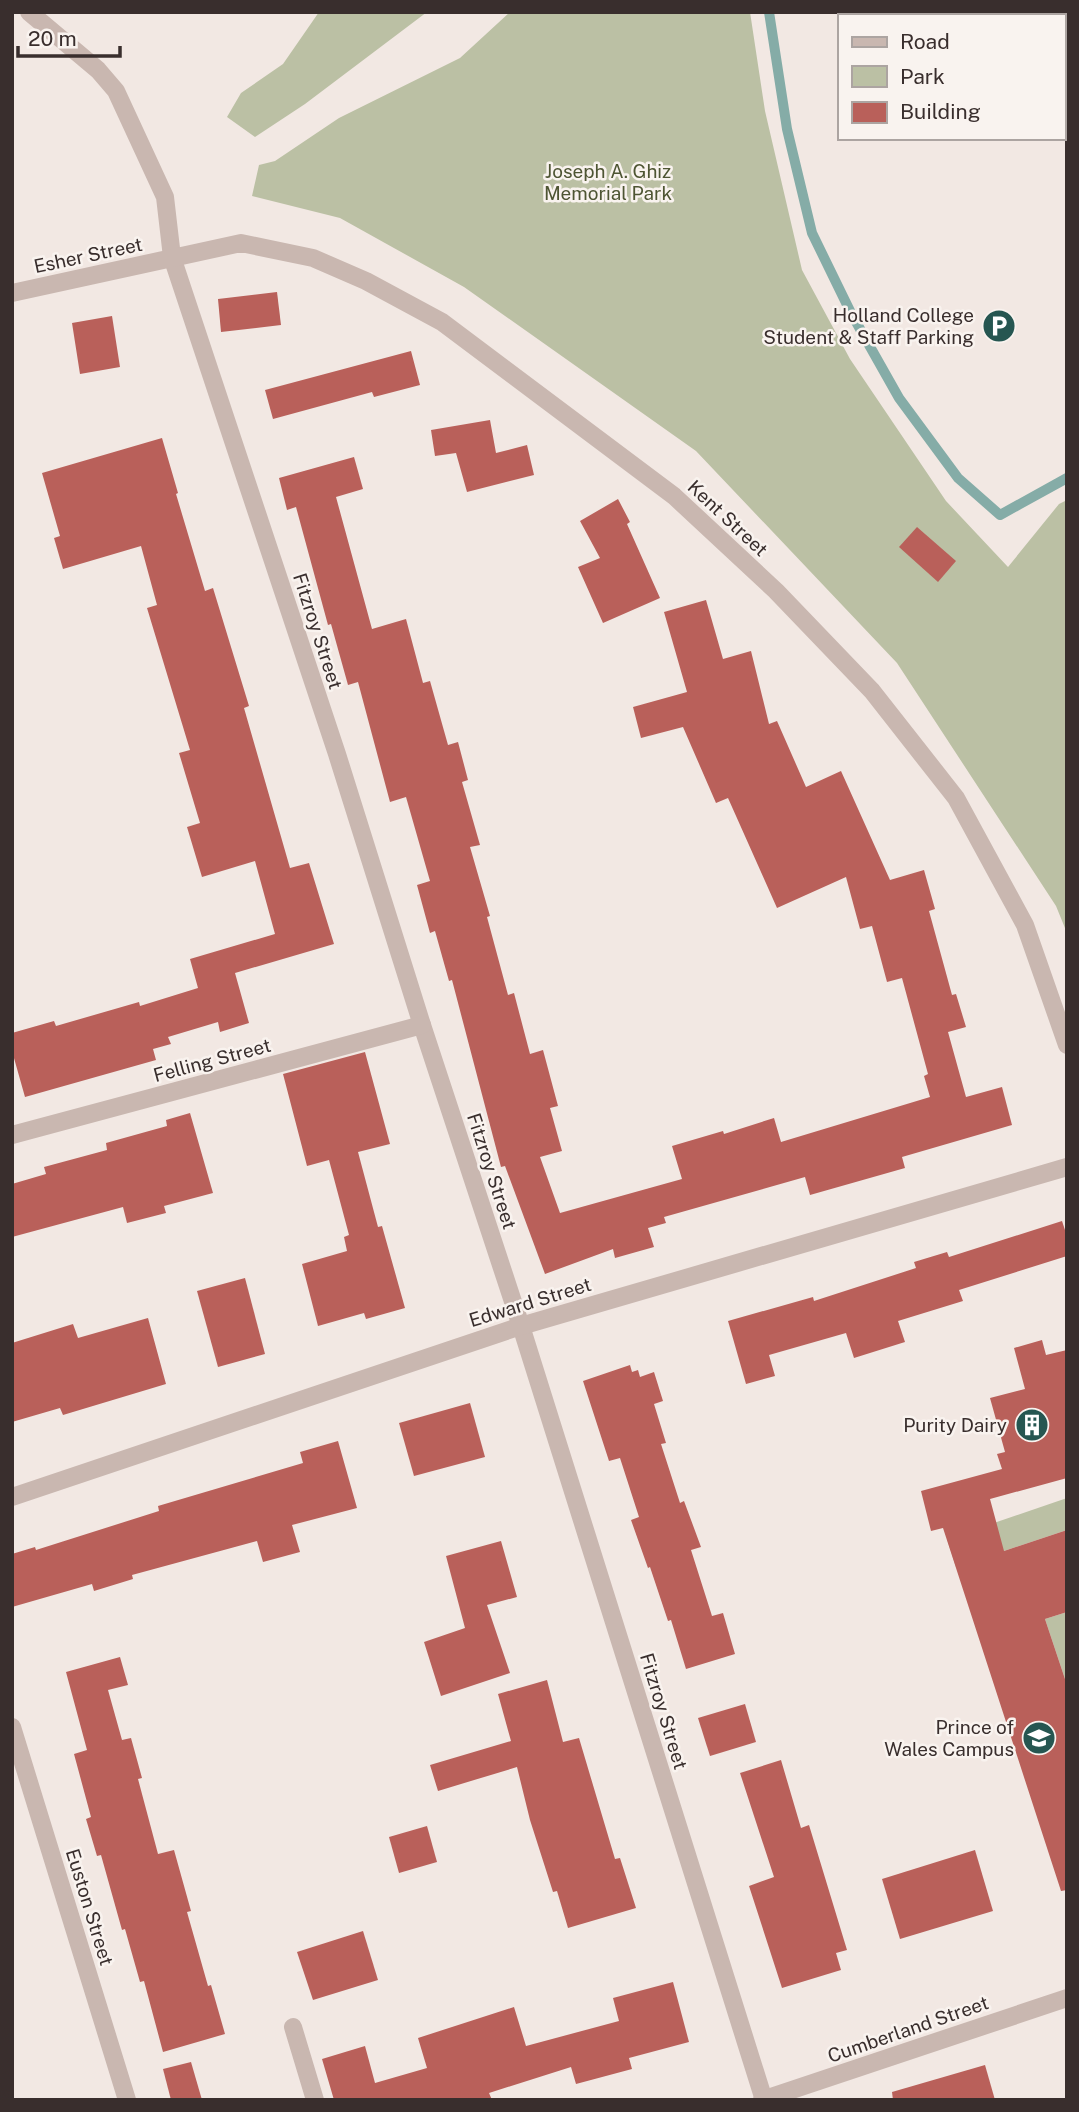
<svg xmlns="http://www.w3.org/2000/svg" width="1079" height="2112" font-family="'Public Sans',sans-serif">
  <rect width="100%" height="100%" fill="#f2e8e3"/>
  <g fill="#bbc0a4">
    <polygon points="319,12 427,12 305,104 255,137 227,117 241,93 283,64"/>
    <polygon points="510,12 750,12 765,111 802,270 850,359 946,501 1008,567 1059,504 1067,500 1067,933 1056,906 897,663 696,451 464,287 340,218 252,196 259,165 275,161 339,118 460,58"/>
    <polygon points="1067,1498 1067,1530 956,1567 947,1539"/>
    <polygon points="1067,1612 1067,1685 1045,1619"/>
  </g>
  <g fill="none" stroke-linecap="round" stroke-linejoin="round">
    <polyline stroke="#85aca7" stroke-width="10" points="769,12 787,129 812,233 851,313 899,398 958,478 1000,515 1067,478"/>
  </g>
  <g fill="#b9605a">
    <polygon points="277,292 281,325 221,332 218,299"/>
    <polygon points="112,316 120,367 80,374 72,323"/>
    <polygon points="411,351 420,385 374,397 372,392 273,419 265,390"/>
    <polygon points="490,420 496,453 527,445 534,475 467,492 456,453 435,456 431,430"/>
    <polygon points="162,438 178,493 176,494 205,591 213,588 249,706 244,708 290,868 309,863 334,944 235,973 249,1023 220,1032 218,1022 168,1037 171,1044 153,1049 156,1060 25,1097 12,1051 12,1033 54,1021 56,1026 139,1002 140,1006 198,988 190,959 275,934 255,861 202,877 187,827 200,823 179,753 190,750 147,608 157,605 141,546 63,569 54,538 60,536 42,473"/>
    <polygon points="354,457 363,489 336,497 372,629 406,619 423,683 430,681 448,745 458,742 468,780 462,782 480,845 470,847 490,916 487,917 508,995 514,993 530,1054 543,1050 558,1106 550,1108 562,1151 540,1157 560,1213 682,1179 672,1146 723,1131 724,1134 774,1118 781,1142 930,1097 924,1076 928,1074 902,978 887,982 872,926 860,929 846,877 777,908 728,798 716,803 683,727 641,738 633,707 687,692 664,612 706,600 723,659 751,651 769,724 777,721 806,787 841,771 890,880 924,870 935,909 929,911 952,995 956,994 966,1027 948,1032 966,1097 1002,1087 1012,1125 902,1157 905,1168 810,1195 805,1177 664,1217 666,1223 648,1228 654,1247 615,1258 613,1249 545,1274 505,1166 501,1167 452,980 449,981 435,931 430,933 417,885 430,881 406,797 390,802 358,682 348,685 331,624 328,625 296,507 287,510 279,478"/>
    <polygon points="618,499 630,522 627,524 660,598 603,623 578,567 600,558 580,521"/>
    <polygon points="917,527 956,561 938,582 899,547"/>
    <polygon points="365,1052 390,1144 358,1152 378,1227 382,1226 405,1308 366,1319 364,1313 318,1326 302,1264 347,1251 344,1237 349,1235 329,1160 307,1166 283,1074"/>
    <polygon points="190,1113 213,1193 164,1206 166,1213 127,1223 123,1207 12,1237 12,1184 46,1174 44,1167 107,1150 106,1143 167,1126 166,1120"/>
    <polygon points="1062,1221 1067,1236 1067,1256 959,1290 963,1301 898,1321 905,1342 854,1358 846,1333 769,1355 775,1376 746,1384 728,1321 813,1297 814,1301 916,1268 914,1262 947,1252 949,1257"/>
    <polygon points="245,1278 265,1354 218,1367 197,1291"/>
    <polygon points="148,1318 166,1384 63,1415 60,1408 12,1422 12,1343 73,1324 78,1338"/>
    <polygon points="1042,1340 1046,1355 1067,1350 1067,1478 990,1499 1004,1551 1067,1530 1067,1612 1045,1619 1067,1685 1067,1890 1061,1891 943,1528 931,1531 921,1491 1002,1469 997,1454 1005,1452 990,1398 1025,1389 1014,1348"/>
    <polygon points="630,1365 632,1372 638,1370 640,1377 654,1372 663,1401 654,1404 666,1443 661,1444 680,1503 684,1501 701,1547 691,1550 712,1616 723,1613 735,1654 686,1669 671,1620 668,1621 650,1567 648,1568 631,1520 639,1517 620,1458 609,1461 583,1381"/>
    <polygon points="470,1403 485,1457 414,1476 399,1423"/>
    <polygon points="338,1441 357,1508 292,1525 300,1552 263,1562 257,1541 132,1575 133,1579 94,1591 92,1584 12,1607 12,1554 35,1547 36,1550 159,1511 158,1506 303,1463 300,1452"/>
    <polygon points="501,1541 517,1597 487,1605 510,1673 441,1696 424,1642 465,1628 446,1556"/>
    <polygon points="120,1657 128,1685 108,1690 122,1740 131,1738 142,1778 138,1779 158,1854 174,1850 191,1911 187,1912 208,1986 211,1985 225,2034 163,2052 144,1981 140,1982 125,1929 122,1930 101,1855 97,1856 86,1819 91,1817 74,1754 87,1750 66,1672"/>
    <polygon points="547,1680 563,1742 579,1738 615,1859 620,1858 636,1908 568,1928 557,1891 553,1892 530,1820 517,1767 438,1791 430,1765 511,1741 498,1694"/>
    <polygon points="745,1704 756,1742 710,1756 698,1718"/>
    <polygon points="781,1760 801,1828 809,1825 847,1950 836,1953 841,1970 782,1988 749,1886 774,1877 740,1773"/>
    <polygon points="427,1826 437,1862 399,1873 389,1837"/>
    <polygon points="975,1850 993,1911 900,1939 882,1879"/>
    <polygon points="363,1931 378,1980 313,2000 297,1952"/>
    <polygon points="673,1982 689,2042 629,2058 632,2069 576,2084 571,2067 489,2093 492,2100 334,2100 322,2059 365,2046 375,2083 427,2068 418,2038 514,2007 526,2046 619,2021 613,1998"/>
    <polygon points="191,2062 202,2100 171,2100 163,2069"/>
    <polygon points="985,2065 995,2100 893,2100 892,2092"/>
  </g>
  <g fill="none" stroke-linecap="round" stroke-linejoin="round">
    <g stroke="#c9b7b0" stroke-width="18">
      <polyline points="29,12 98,70 116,91 165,197 172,257 337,754 422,1025 521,1326 764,2100"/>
      <polyline points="12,293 241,243 313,258 366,281 442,322 674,496 776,591 872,691 956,798 1025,925 1067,1045"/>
      <polyline points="12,1135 422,1025"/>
      <polyline points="12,1497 521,1326 1067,1167"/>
      <polyline points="12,1727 127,2100"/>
      <polyline points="293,2027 315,2100"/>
      <polyline points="762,2100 1067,1998"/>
    </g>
  </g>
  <defs>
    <symbol id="parking-disc" viewBox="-11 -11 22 22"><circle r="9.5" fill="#265651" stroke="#f9f3ef"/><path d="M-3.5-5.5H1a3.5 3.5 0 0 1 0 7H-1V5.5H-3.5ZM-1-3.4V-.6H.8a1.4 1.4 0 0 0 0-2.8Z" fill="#fff"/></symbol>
    <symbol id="building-disc" viewBox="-11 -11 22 22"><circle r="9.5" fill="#265651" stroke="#f9f3ef"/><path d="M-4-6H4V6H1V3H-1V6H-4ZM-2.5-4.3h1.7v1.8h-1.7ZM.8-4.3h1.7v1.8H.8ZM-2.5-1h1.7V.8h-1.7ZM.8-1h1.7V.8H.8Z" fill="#fff"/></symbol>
    <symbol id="university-disc" viewBox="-11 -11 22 22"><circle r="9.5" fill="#265651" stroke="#f9f3ef"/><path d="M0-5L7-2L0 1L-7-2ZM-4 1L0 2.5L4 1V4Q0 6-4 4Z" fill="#fff"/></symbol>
  </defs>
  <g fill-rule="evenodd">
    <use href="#parking-disc" x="980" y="307" width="38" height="38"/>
    <use href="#building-disc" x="1013" y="1406" width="38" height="38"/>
    <use href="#university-disc" x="1020" y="1719" width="38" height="38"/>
  </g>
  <g text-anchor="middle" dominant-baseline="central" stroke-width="5" stroke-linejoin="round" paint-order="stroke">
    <g font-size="19" fill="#4e5533" stroke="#f9f3ef">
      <text x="608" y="171">Joseph A. Ghiz<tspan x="608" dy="22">Memorial Park</tspan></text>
    </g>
    <g font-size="19" fill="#392e2d" stroke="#f9f3ef">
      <text transform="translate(88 255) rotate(-12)">Esher Street</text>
      <text transform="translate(728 518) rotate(43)">Kent Street</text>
      <text transform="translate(318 631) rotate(72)">Fitzroy Street</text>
      <text transform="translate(212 1060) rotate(-15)">Felling Street</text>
      <text transform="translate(492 1171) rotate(72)">Fitzroy Street</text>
      <text transform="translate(530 1302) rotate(-17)">Edward Street</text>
      <text transform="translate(664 1711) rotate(73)">Fitzroy Street</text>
      <text transform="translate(90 1907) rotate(73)">Euston Street</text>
      <text transform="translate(908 2029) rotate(-19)">Cumberland Street</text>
    </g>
    <g font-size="19" fill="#392e2d" stroke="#f9f3ef" text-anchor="end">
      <text x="974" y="315">Holland College<tspan x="974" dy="22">Student &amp; Staff Parking</tspan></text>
      <text x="1007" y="1425">Purity Dairy</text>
      <text x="1014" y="1727">Prince of<tspan x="1014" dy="22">Wales Campus</tspan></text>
    </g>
  </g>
  <rect width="1079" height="2112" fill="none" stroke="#392e2d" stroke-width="28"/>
  <rect x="838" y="14" width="228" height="126" fill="#f9f3ef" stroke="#aca4a1" stroke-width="2"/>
  <rect x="852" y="37" width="35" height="10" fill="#c9b7b0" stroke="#aca4a1" stroke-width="2"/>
  <text x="900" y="49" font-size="21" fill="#392e2d">Road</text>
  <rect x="852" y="66" width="35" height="21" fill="#bbc0a4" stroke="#aca4a1" stroke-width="2"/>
  <text x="900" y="84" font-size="21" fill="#392e2d">Park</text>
  <rect x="852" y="102" width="35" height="21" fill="#b9605a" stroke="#aca4a1" stroke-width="2"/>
  <text x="900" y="119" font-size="21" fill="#392e2d">Building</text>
  <path d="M18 46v10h102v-10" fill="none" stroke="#392e2d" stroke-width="3.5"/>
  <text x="28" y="46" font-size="21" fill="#392e2d" stroke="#f9f3ef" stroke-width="5" paint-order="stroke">20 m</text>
</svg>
